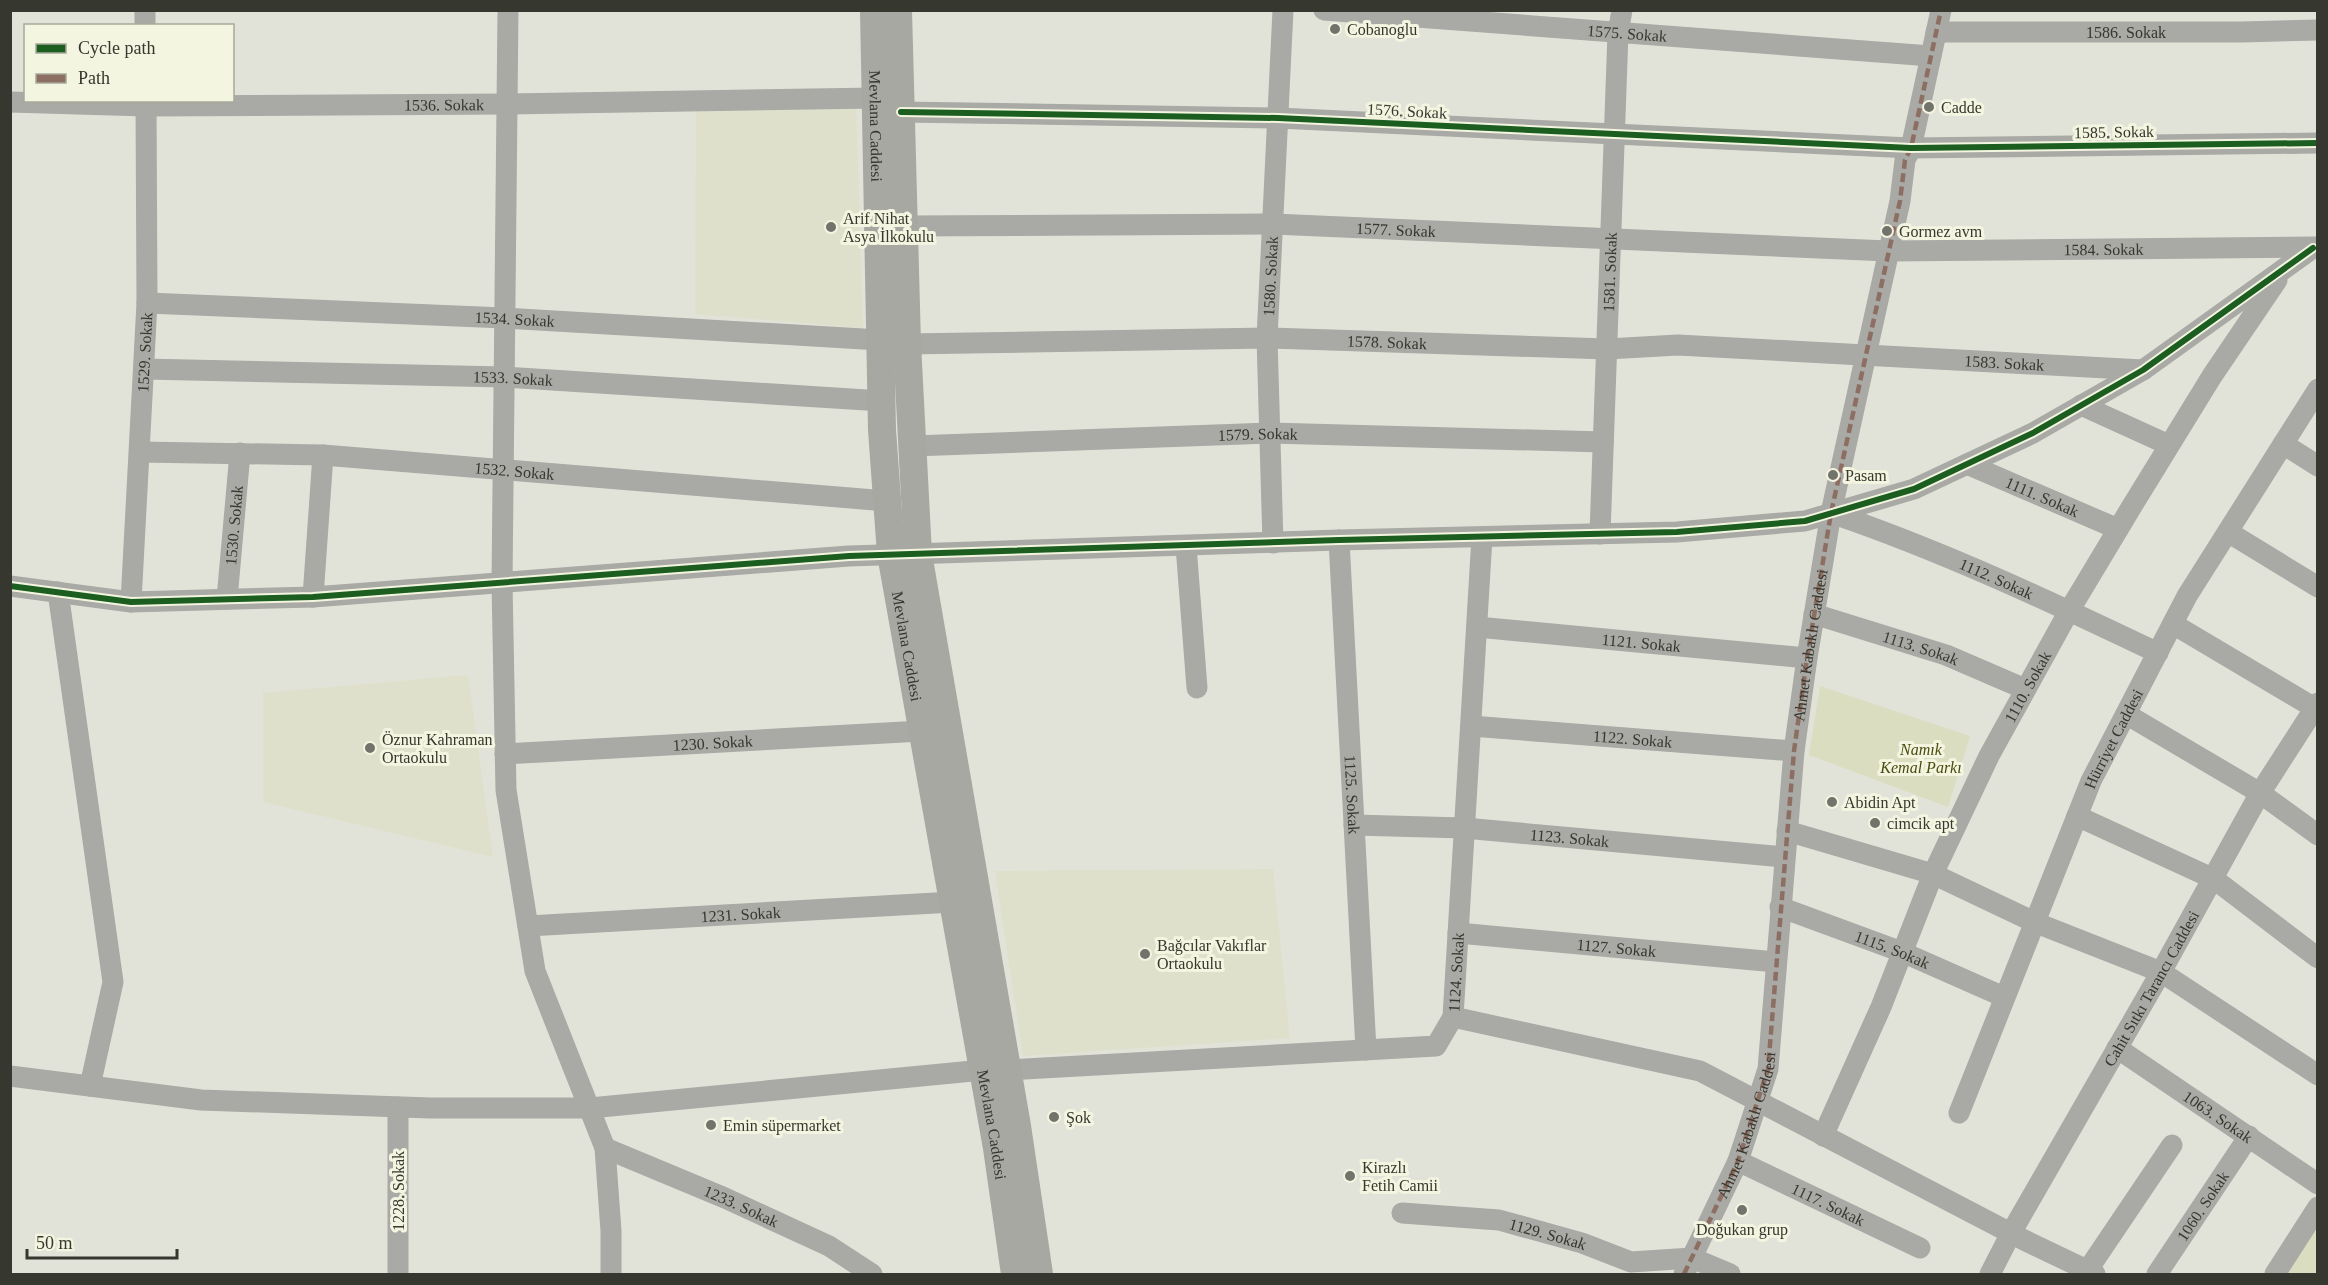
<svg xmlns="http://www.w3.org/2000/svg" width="2328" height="1285" font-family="'Times New Roman',serif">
  <rect width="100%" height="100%" fill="#e2e3d8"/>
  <g fill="#dfe0cb">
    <polygon points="856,104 863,328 695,314 696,106"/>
    <polygon points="468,675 493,857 263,802 263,693"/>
    <polygon points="1273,869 1290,1038 1023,1056 995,871"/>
  </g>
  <g fill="#daddbf">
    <polygon points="1820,686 1970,736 1948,807 1809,755"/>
    <polygon points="2317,1221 2317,1274 2285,1274"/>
  </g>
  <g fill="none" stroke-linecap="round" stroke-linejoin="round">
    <g stroke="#a9a9a5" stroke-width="21">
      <polyline points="145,10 145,26"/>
      <polyline points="508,10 502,583 506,790 535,971 605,1148 611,1231 611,1274"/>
      <path id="s1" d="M1324,10L1931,56"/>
      <path id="s2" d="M1936,32H2242L2318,30"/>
      <path id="s3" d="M10,102L146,106L507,104L876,98"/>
      <polyline points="901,112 1278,118 1911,148 2318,143"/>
      <path id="s4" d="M904,226L1273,224L1888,251L2315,247"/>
      <path id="s5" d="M147,303L504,318L880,340"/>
      <path id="s6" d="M907,344L1267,338L1607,349L1678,345L2143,370"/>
      <path id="s7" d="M144,369L504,377L882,401"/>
      <polyline points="2081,405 2169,445"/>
      <polyline points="2283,444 2318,466"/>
      <path id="s8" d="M912,446L1270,433L1603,442"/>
      <path id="s9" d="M141,452L323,455L887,501"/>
      <path id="s10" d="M1967,464L2118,529"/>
      <path id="s11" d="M1831,513C1943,551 2051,602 2158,653"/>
      <polyline points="2228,532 2318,587"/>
      <path id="s12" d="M1600,534L1618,33L1622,10"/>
      <path id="s13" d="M1339,540L1366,1050"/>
      <path id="s14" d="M1273,543L1267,338L1283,10"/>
      <polyline points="1186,546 1197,688"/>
      <polyline points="10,586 131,602 313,597 849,556 1339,540 1677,532 1805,521 1914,489 2033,433 2143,370 2313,248"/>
      <polyline points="58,592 113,982 90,1086"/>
      <polyline points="313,597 323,455"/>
      <path id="s15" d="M227,599L240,453"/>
      <path id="s16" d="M131,602L147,303L146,100"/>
      <path id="s17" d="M1814,614L1946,655L2025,689"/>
      <polyline points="2173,624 2318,710"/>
      <path id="s18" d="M1477,627L1807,658"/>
      <polyline points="2126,714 2260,793 2318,835"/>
      <path id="s19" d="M1471,726L1794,751"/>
      <path id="s20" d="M505,754L922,731"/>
      <polyline points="2077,816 2214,879 2318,958"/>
      <path id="s21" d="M1354,825L1464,828L1784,857"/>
      <polyline points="1787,831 1933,874 2034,922 2161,972 2318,1075"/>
      <path id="s22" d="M1780,907L1902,952L2004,997"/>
      <path id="s23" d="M528,926L953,902"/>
      <path id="s24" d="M1458,933L1776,962"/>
      <polyline points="1453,1017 1700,1071 2022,1239 2095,1274"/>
      <path id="s25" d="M2117,1048L2318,1184"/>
      <path id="s26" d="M1008,1070L1436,1046L1453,1017L1482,537"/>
      <polyline points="10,1076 201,1100 430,1108 590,1108 983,1070"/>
      <polyline points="398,1107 398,1274"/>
      <path id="s27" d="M1959,1113L2091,781L2187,596L2318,389"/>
      <path id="s28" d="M1823,1136L1881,1007L1933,874L1989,756L2069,611L2129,511L2212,376L2277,280"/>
      <path id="s29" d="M605,1148L725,1198L829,1246L872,1274"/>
      <path id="s30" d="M1738,1161L1920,1248"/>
      <path id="s31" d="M1402,1213L1499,1220L1582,1243L1631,1262L1692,1258L1730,1274"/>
      <polyline points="2087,1271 2172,1145"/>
      <polyline points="1684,1274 1738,1161 1768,1069 1794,751 1807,658 1831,513 1900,201 1905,160 1911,148 1941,10"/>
      <path id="s32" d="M1990,1274L2011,1233L2161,972L2260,793L2318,703"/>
      <path id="s33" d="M2157,1274L2249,1136"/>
      <polyline points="2275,1274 2318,1207"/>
    </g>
    <g stroke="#a7a8a2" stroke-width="28">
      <path id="s34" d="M874,10L882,430L891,554L997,1148L1015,1274"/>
      <polyline points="898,10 907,344 918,554 1017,1126 1039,1274"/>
    </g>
    <path stroke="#8d6e63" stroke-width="4.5" stroke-dasharray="9 4.5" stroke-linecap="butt" id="s35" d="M1684,1274L1738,1161L1768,1069L1794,751L1807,658L1831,513L1900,201L1905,160L1911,148L1941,10"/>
    <defs>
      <g id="cycleway">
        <polyline points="901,112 1278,118 1911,148 2318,143"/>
        <polyline points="10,586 131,602 313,597 849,556 1339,540 1677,532 1805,521 1914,489 2033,433 2143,370 2313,248"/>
      </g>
    </defs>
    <use href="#cycleway" stroke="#f3f5e0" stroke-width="10"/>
    <use href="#cycleway" stroke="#1b5e20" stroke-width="6"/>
  </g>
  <g fill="#72736a" stroke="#f3f5e0" stroke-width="2">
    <circle cx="1335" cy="29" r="6"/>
    <circle cx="1929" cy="107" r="6"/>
    <circle cx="831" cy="227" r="6"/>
    <circle cx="1887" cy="231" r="6"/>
    <circle cx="1833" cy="475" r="6"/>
    <circle cx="370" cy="748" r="6"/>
    <circle cx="1832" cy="802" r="6"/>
    <circle cx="1875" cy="823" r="6"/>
    <circle cx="1145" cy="954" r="6"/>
    <circle cx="1054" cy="1117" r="6"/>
    <circle cx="711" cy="1125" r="6"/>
    <circle cx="1350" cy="1176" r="6"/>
    <circle cx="1742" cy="1210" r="6"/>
  </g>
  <g text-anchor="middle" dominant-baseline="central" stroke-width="6" stroke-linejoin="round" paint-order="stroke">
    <g font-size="16" fill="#36372e" stroke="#f3f5e0" text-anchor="start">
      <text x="1347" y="29">Cobanoglu</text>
      <text x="1941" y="107">Cadde</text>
      <text x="843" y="218">Arif Nihat<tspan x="843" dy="18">Asya İlkokulu</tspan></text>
      <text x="1899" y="231">Gormez avm</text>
      <text x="1845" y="475">Pasam</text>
      <text x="382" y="739">Öznur Kahraman<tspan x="382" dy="18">Ortaokulu</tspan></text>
      <text x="1844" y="802">Abidin Apt</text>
      <text x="1887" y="823">cimcik apt</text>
      <text x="1157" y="945">Bağcılar Vakıflar<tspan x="1157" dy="18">Ortaokulu</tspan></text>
      <text x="1066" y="1117">Şok</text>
      <text x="723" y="1125">Emin süpermarket</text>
      <text x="1362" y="1167">Kirazlı<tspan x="1362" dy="18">Fetih Camii</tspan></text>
      <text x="1742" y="1229" text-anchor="middle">Doğukan grup</text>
    </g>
    <g font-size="16" fill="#36372e" stroke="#f3f5e0">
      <text stroke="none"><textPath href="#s2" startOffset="190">1586. Sokak</textPath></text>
      <text stroke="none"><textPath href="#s1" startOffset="304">1575. Sokak</textPath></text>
      <text stroke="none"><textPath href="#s3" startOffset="434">1536. Sokak</textPath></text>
      <text transform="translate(1407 111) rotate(3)">1576. Sokak</text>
      <text stroke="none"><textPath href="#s34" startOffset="116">Mevlana Caddesi</textPath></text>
      <text transform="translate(2114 132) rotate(-1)">1585. Sokak</text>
      <text stroke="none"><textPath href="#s4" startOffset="492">1577. Sokak</textPath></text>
      <text stroke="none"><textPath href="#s4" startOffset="1200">1584. Sokak</textPath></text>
      <text stroke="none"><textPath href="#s12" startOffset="262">1581. Sokak</textPath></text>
      <text stroke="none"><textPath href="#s14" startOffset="267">1580. Sokak</textPath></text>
      <text stroke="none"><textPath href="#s5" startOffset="368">1534. Sokak</textPath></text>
      <text stroke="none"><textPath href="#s6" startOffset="480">1578. Sokak</textPath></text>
      <text stroke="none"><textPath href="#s16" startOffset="250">1529. Sokak</textPath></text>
      <text stroke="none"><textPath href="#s6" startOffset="1098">1583. Sokak</textPath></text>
      <text stroke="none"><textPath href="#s7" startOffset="369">1533. Sokak</textPath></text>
      <text stroke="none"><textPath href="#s8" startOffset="346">1579. Sokak</textPath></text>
      <text stroke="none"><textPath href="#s9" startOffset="374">1532. Sokak</textPath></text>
      <text stroke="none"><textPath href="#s10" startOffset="82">1111. Sokak</textPath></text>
      <text stroke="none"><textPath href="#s15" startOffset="74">1530. Sokak</textPath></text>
      <text stroke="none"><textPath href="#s11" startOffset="178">1112. Sokak</textPath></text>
      <text stroke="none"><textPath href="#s18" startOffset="165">1121. Sokak</textPath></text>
      <text stroke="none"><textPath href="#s35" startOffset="648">Ahmet Kabaklı Caddesi</textPath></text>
      <text stroke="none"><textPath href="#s34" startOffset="638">Mevlana Caddesi</textPath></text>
      <text stroke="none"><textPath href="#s17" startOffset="112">1113. Sokak</textPath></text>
      <text stroke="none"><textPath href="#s28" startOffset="494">1110. Sokak</textPath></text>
      <text stroke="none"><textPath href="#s19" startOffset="162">1122. Sokak</textPath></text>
      <text stroke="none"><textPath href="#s27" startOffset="405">Hürriyet Caddesi</textPath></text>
      <text stroke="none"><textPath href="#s20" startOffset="208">1230. Sokak</textPath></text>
      <text stroke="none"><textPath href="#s13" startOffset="255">1125. Sokak</textPath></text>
      <text stroke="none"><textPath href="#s21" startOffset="216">1123. Sokak</textPath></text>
      <text stroke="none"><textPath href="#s23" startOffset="213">1231. Sokak</textPath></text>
      <text stroke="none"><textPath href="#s24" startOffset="159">1127. Sokak</textPath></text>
      <text stroke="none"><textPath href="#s22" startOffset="120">1115. Sokak</textPath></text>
      <text stroke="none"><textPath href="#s26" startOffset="507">1124. Sokak</textPath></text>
      <text stroke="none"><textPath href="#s32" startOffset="328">Cahit Sıtkı Tarancı Caddesi</textPath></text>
      <text stroke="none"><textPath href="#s25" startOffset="122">1063. Sokak</textPath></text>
      <text stroke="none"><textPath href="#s35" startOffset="162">Ahmet Kabaklı Caddesi</textPath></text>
      <text stroke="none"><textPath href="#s34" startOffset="1124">Mevlana Caddesi</textPath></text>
      <text transform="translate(398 1191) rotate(-90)">1228. Sokak</text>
      <text stroke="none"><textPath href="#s30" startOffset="100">1117. Sokak</textPath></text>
      <text stroke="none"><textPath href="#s33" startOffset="82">1060. Sokak</textPath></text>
      <text stroke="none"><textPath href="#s29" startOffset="148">1233. Sokak</textPath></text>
      <text stroke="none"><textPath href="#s31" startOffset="148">1129. Sokak</textPath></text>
    </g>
    <g font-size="16" font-style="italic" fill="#4a4c0f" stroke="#f3f5e0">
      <text x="1921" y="749">Namık<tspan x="1921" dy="18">Kemal Parkı</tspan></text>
    </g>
  </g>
  <rect width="2328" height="1285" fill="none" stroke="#36372e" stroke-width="24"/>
  <rect x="24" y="24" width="210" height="78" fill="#f3f5e0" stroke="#a7a999" stroke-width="1.5"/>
  <rect x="36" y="44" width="30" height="9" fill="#1b5e20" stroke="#a7a999" stroke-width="1.5"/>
  <text x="78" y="54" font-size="18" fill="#36372e">Cycle path</text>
  <rect x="36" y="74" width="30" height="9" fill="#8d6e63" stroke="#a7a999" stroke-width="1.5"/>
  <text x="78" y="84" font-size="18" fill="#36372e">Path</text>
  <path d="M27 1249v9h150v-9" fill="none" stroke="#36372e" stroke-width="3"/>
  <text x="36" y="1249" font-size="18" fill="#36372e" stroke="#f3f5e0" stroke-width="4.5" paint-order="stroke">50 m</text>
</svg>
